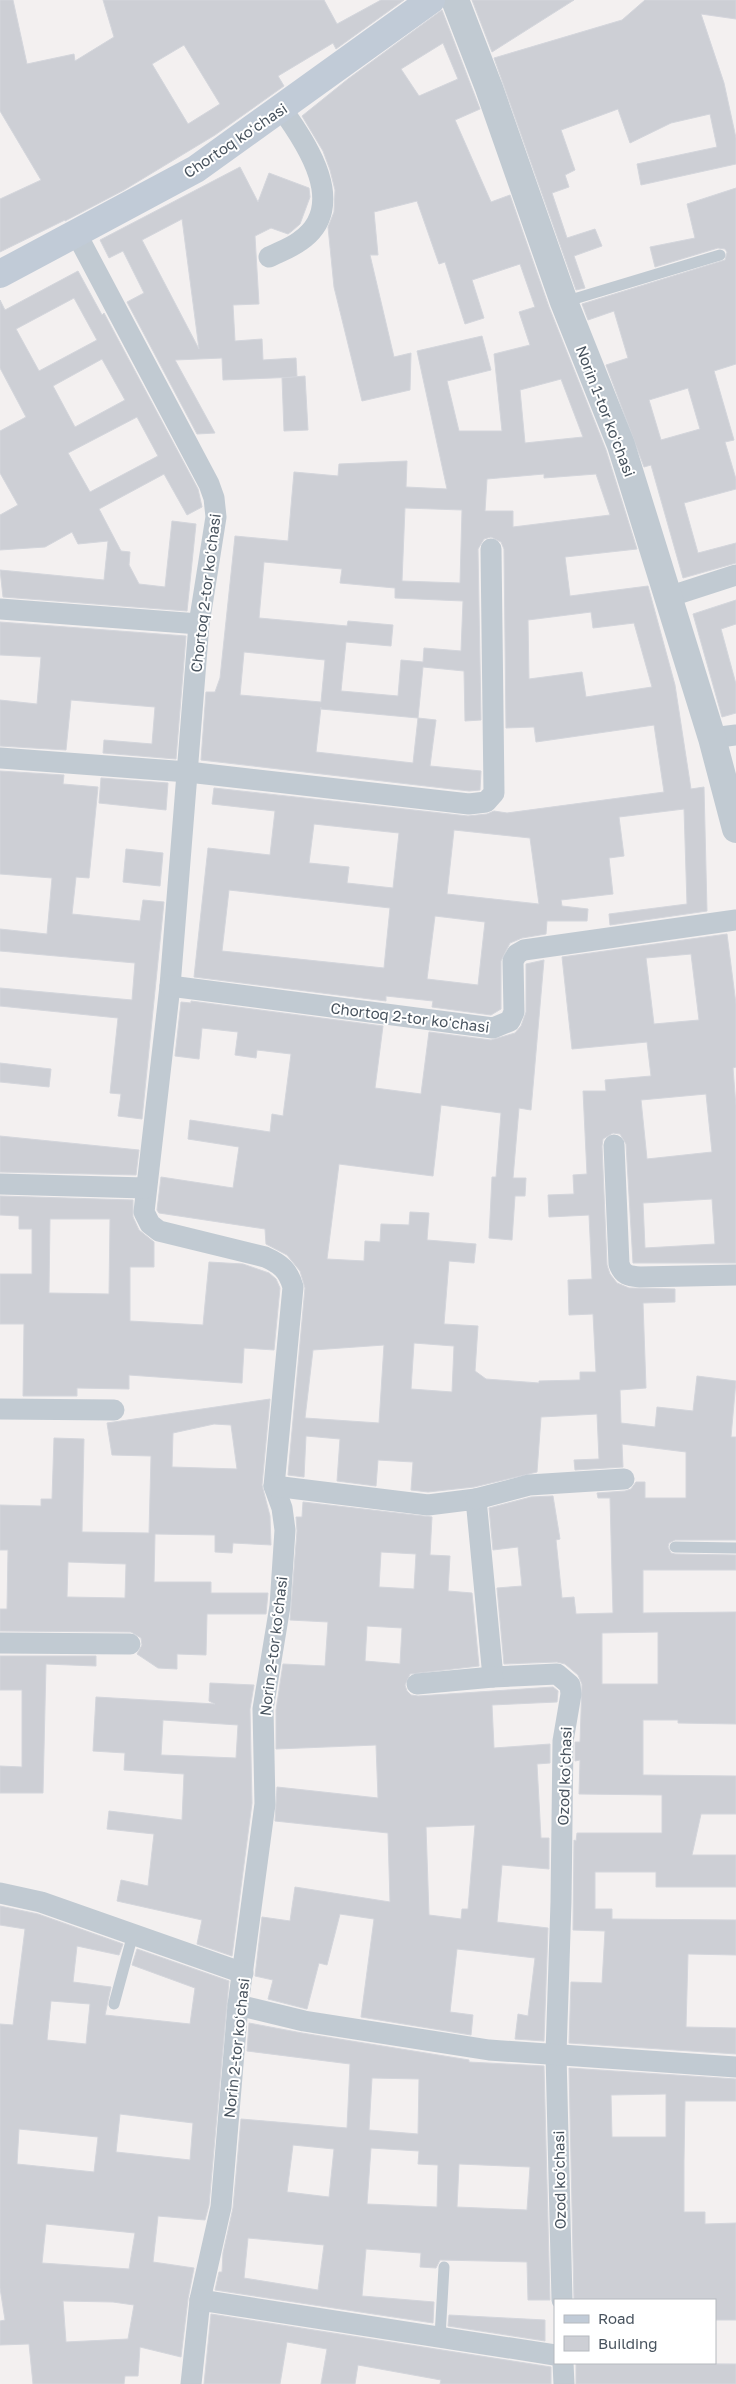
<svg xmlns="http://www.w3.org/2000/svg" width="736" height="2384" font-family="'Golos Text',sans-serif">
  <rect width="100%" height="100%" fill="#f3f0f0"/>
  <g fill="#cdcfd5" stroke="#d4d6dc" fill-rule="evenodd">
    <path d="M0,0H13L27,64L74,54L75,61L114,37L103,0H324L337,24L381,0H404L336,49L333,43L278,76L284,86L215,135L124,190L65,221V220L0,252V199L41,180L0,111ZM184,45L220,104L188,124L152,64Z"/>
    <polygon points="472,0 574,0 492,52"/>
    <polygon points="645,0 736,0 736,19 701,14 724,83 736,138 736,164 641,185 637,164 717,147 710,114 671,123 630,143 618,109 561,130 575,170 565,175 569,187 552,193 567,238 595,229 602,246 574,256 585,288 576,290 494,58 622,20"/>
    <path d="M442,10L480,109L455,120L491,202L510,195L549,307L606,450L637,549L565,557L570,596L648,586L675,685L691,789L704,787L707,911L610,925L609,914L687,904L684,809L619,817L624,856L609,858L613,894L561,900L562,906L588,909L587,921H547L546,934L522,938L510,943L501,961V1009L491,1015L432,1007L433,1001L386,996V1001L194,977L208,848L270,855L275,811L212,804L214,788L468,816L487,814L494,811L507,813L664,792L654,725L536,742L534,727L506,728L504,549L501,542L491,537L484,539L478,549L481,720L465,721L464,671L423,667L418,718L436,720L430,766L481,771L480,790L469,791L201,760L206,692H215L220,678L235,536L288,541L294,472L338,476L339,464L407,461L406,487L447,489L417,351L482,336L491,370L447,381L459,431H502L494,354L530,345L519,312L535,307L520,264L472,280L484,318L465,324L445,262L439,264L417,201L374,212L378,255H370L394,357L411,353L410,390L362,401L334,287L328,227L334,212L335,190L330,170L323,151L302,116L348,79ZM443,43L458,79L419,96L401,69ZM561,379L583,437L525,443L520,390ZM544,474V478L596,474L610,515L513,527V511H485L487,479ZM405,508L462,510L460,583L402,581ZM264,562L342,569L340,583L395,588V598L463,601L461,651L424,648L423,662L401,660L398,696L341,691L346,642L391,646L393,625L348,621L347,626L259,618ZM591,612L593,628L634,623L652,687L586,697L582,672L529,679L528,620ZM244,652L325,660L321,702L240,695ZM321,707V709L418,718L413,763L316,752ZM314,824L399,833L393,888L347,883L349,867L309,863ZM454,830L530,838L539,904L447,894ZM229,890L390,908L384,968L222,951ZM435,916L485,922L478,985L427,979Z"/>
    <path d="M240,167L258,202L269,173L309,188L310,197L300,224L292,231L288,234L271,228L255,236L259,304L233,305L235,341L262,339L263,360L296,358L297,377L223,380L222,358L175,360L215,433L197,434L127,302L144,293L123,251L109,258L100,240ZM182,219L199,349L142,240Z"/>
    <path d="M736,188V364L714,371L734,440L725,442L736,479V489L684,503L698,553L736,543V563L683,578L651,465L644,467L606,365L628,358L614,311L588,320L582,304L725,260L727,252L725,249L718,248L655,267L650,247L695,238L687,204ZM688,388L700,429L661,440L649,400Z"/>
    <path d="M78,271L102,315L104,313L198,489L202,507L187,515L164,474L99,509L121,551L130,552L129,565L139,584L165,587L172,521L196,524L187,611L3,597L0,570L104,580L108,541L78,544L72,532L45,547L0,550V515L18,505L0,473V431L26,417L0,368V300L5,310ZM74,298L97,340L39,371L16,329ZM102,359L125,400L75,427L53,386ZM137,417L158,456L90,492L68,453Z"/>
    <polygon points="305,376 308,430 284,431 282,378"/>
    <polygon points="736,600 736,624 721,629 736,684 736,713 722,717 693,614"/>
    <polygon points="0,622 186,636 176,759 103,753 104,740 152,744 155,707 71,700 66,750 0,746 0,700 37,704 41,657 0,655"/>
    <polygon points="0,771 64,775 63,784 98,787 89,878 76,877 72,914 140,921 143,900 164,902 142,1119 118,1116 121,1094 110,1093 118,1018 0,1006 0,988 132,1000 135,963 0,951 0,929 47,934 52,878 0,874"/>
    <polygon points="101,778 168,783 166,810 99,803"/>
    <polygon points="126,849 163,853 160,886 123,882"/>
    <path d="M727,934L736,1004V1067L733,1068L736,1106V1263H633L626,1144L620,1134L613,1133L603,1139L602,1146L607,1265L610,1274L617,1283L629,1288L675,1289V1302L643,1303L646,1388L620,1390L621,1423L655,1427L657,1407L693,1411L697,1376L736,1381L731,1437H736V1540H675L669,1543L668,1547L671,1553L675,1554L736,1555V1570H643V1613L736,1612V1724L678,1723V1720H643V1775L736,1776V1814H701L692,1855H736V1887H656V1872H595V1909H612V1919L736,1920V1955L688,1954L686,2027L736,2028V2054L569,2043L571,1982L602,1983L605,1931L573,1930L574,1840L576,1841L577,1833H662V1795L579,1794L580,1760L575,1761V1742H580L582,1684L578,1675L565,1664L557,1662L504,1664L497,1588L522,1586L518,1547L493,1550L489,1508L531,1497L553,1496L560,1539L556,1540L562,1598L574,1597L576,1614L613,1613L610,1498H598L597,1493L625,1491L631,1489L636,1482H645V1498H686V1452L622,1444L623,1467L575,1470L574,1460L599,1459L597,1414L541,1417L537,1472L474,1487L428,1492L411,1490L413,1462L378,1460L376,1486L337,1481L340,1439L306,1436L304,1477L288,1475L305,1288L300,1271L287,1255L266,1244L265,1229L159,1213L157,1210L161,1177L233,1188L239,1147L188,1139L190,1120L270,1132L272,1114L283,1116L291,1054L257,1050L256,1058L235,1055L238,1032L202,1028L199,1059L175,1056L181,1002L191,1003V1001L383,1026L375,1088L421,1094L429,1032L491,1040L515,1033L521,1026L526,1012V964L544,960L531,1110L519,1108L513,1178H526L525,1196H515L512,1240L489,1238L492,1177H496L501,1113L441,1105L433,1176L339,1164L327,1259L364,1261L365,1241L380,1242L381,1224L409,1225L410,1212L429,1213L427,1240L476,1244L474,1263L449,1261L444,1324L478,1326L475,1371L486,1379L539,1383V1381L580,1380V1372H596L593,1314L569,1315L568,1280L592,1279L589,1215L549,1217L548,1195L574,1194L573,1175L587,1174L583,1091H606L605,1080L651,1076L647,1042L572,1049L562,957ZM691,954L699,1020L654,1024L646,958ZM706,1094L712,1152L647,1159L641,1100ZM712,1199L715,1244L645,1248L643,1203ZM414,1343L454,1346L452,1392L411,1389ZM384,1345L379,1423L305,1418L313,1350ZM658,1632V1684H602V1633Z"/>
    <polygon points="0,1063 51,1069 49,1087 0,1082"/>
    <polygon points="0,1136 139,1150 136,1175 0,1172"/>
    <path d="M0,1196L133,1200V1217L139,1230L154,1242V1267H130V1321L203,1325L209,1262L243,1264L269,1273L276,1279L280,1288L274,1350L244,1348L242,1383L129,1375V1389L77,1388V1396H23L24,1324H0V1274H32V1229H19V1216L0,1215ZM50,1219H110L109,1294L49,1293Z"/>
    <path d="M270,1399L262,1485L270,1516L271,1545L233,1543L232,1553L215,1552V1535L155,1534L154,1582H211V1593H268L266,1614H207L206,1655L177,1654V1669L158,1668L137,1654L142,1645L141,1638L131,1632L0,1631V1609H7L8,1550H0V1505L41,1506V1499H52L54,1438L84,1439L82,1532L149,1533L151,1456L112,1455L107,1423ZM214,1424L231,1425L237,1469L172,1467L173,1433ZM68,1562L126,1564L125,1598L67,1597Z"/>
    <path d="M303,1502L432,1517L430,1555L450,1556L448,1591L472,1593L479,1666L410,1674L405,1685L407,1691L411,1695L418,1696L553,1687L558,1691L557,1702L492,1705L494,1748L550,1744V1763L537,1764L541,1838H549V1869L502,1865L497,1922L548,1928L544,2041L515,2039L518,2014L528,2016L535,1958L457,1949L450,2012L473,2015L471,2035L361,2017L374,1919L340,1914L327,1965L319,1963L307,2009L268,1999L273,1980L255,1976L262,1917L290,1921L295,1887L390,1902L388,1833L275,1821L277,1787L378,1798L376,1745L276,1749V1710L283,1664L325,1666L328,1622L290,1620L297,1531L296,1517H302ZM381,1552L416,1554L414,1589L379,1587ZM367,1626L402,1628L400,1664L365,1661ZM475,1825L468,1909H462L461,1919L429,1915L426,1827Z"/>
    <polygon points="0,1656 96,1656 96,1666 46,1664 43,1793 0,1793 0,1766 22,1767 22,1690 0,1690"/>
    <path d="M210,1683L254,1685L250,1709L252,1803L232,1956L197,1944L202,1920L117,1901L121,1880L148,1886L154,1834L107,1829L109,1811L182,1820L184,1774L124,1770L125,1753L93,1751L96,1697L215,1704L209,1701ZM163,1720L238,1725L236,1758L161,1755Z"/>
    <path d="M0,1906L38,1914L123,1944L119,1955L77,1946L73,1982L111,1987L105,2015L190,2024L195,1988L132,1965L137,1949L229,1981L209,2205L205,2220L158,2216L153,2262L194,2268L188,2299L181,2357L140,2347L138,2376H125L124,2384H33L29,2344L0,2345V2321L5,2320L0,2288V2024L13,2025L25,1929L0,1925ZM51,2001L90,2004L86,2044L47,2040ZM120,2114L193,2123L190,2160L116,2152ZM19,2129L98,2137L94,2172L17,2164ZM46,2224L135,2233L129,2269L42,2263ZM63,2301L113,2302L134,2305L128,2339L66,2342Z"/>
    <path d="M249,2023L302,2033L469,2060V2062L544,2066L550,2300H528L527,2262L440,2260L436,2268L420,2267L421,2253L366,2249L362,2296L434,2302L433,2323L215,2290L219,2272H222L223,2253L233,2208L241,2119L347,2128L350,2064L247,2051ZM372,2078L419,2079L418,2134L369,2130ZM293,2145L334,2149L329,2197L287,2192ZM371,2148L419,2151L418,2164L438,2165L437,2207L367,2204ZM459,2164L530,2167L527,2210L457,2207ZM248,2238L324,2245L318,2290L244,2278Z"/>
    <path d="M569,2068L736,2079V2101H685L684,2160V2212H705V2224L736,2223V2320H715V2300H574ZM666,2094V2137H612L611,2095Z"/>
    <polygon points="211,2314 551,2367 551,2384 440,2384 441,2380 358,2365 355,2384 321,2384 327,2349 287,2342 280,2384 204,2384"/>
    <polygon points="449,2315 545,2320 545,2341 448,2326"/>
    <polygon points="576,2363 736,2364 736,2384 576,2384"/>
  </g>
  <g fill="none" stroke-linecap="round" stroke-linejoin="round">
    <g stroke="#c1cad2" stroke-width="11">
      <polyline points="564,302 720,255"/>
      <polyline points="675,1547 736,1548"/>
      <polyline points="114,2004 133,1934"/>
      <polyline points="440,2337 444,2267"/>
    </g>
    <g stroke="#c1cad2" stroke-width="21">
      <path d="M76,233L209,484L214,498L216,517L199,624L170,986L144,1212L150,1224L159,1231L265,1257C281,1264 288,1270 293,1287L274,1486L282,1508L285,1530L280,1606L263,1709L265,1804L238,2005L221,2207L200,2300L191,2384"/>
      <path d="M269,257C279,252 291,248 300,241C350,207 306,142 281,108"/>
      <polyline points="668,597 736,575"/>
      <polyline points="0,609 199,624"/>
      <polyline points="712,738 736,735"/>
      <polyline points="0,758 188,772 469,804 486,802 494,793 491,549"/>
      <polyline points="170,986 493,1028 510,1021 514,1012 513,961 517,954 524,950 736,920"/>
      <path d="M614,1145L619,1264C623,1275 628,1276 640,1277L736,1275"/>
      <polyline points="0,1184 145,1188"/>
      <polyline points="0,1409 114,1410"/>
      <polyline points="274,1486 428,1505 476,1499 493,1677 557,1674 570,1685 571,1694 563,1741 561,1902 556,2054 562,2300"/>
      <polyline points="476,1499 529,1485 624,1479"/>
      <polyline points="0,1643 130,1644"/>
      <polyline points="417,1684 493,1677"/>
      <polyline points="0,1893 41,1902 243,1973"/>
      <polyline points="238,2005 304,2021 489,2050 736,2067"/>
      <polyline points="200,2300 555,2355"/>
      <polyline points="563,2363 564,2384"/>
    </g>
    <polyline stroke="#c1cad2" stroke-width="28" points="455,0 489,88 564,302 621,445 712,738 736,829"/>
    <polyline stroke="#c1cbd7" stroke-width="28" points="0,274 196,169 431,0"/>
  </g>
  <g text-anchor="middle" dominant-baseline="central" stroke-width="4" stroke-linejoin="round" paint-order="stroke">
    <g font-size="15" fill="#48535e" stroke="#fff">
      <text transform="translate(235 140) rotate(-34)">Chortoq koʻchasi</text>
      <text transform="translate(606 411) rotate(69)">Norin 1-tor koʻchasi</text>
      <text transform="translate(205 593) rotate(-83)">Chortoq 2-tor koʻchasi</text>
      <text transform="translate(410 1017) rotate(7)">Chortoq 2-tor koʻchasi</text>
      <text transform="translate(273 1646) rotate(-83)">Norin 2-tor koʻchasi</text>
      <text transform="translate(564 1776) rotate(-88)">Ozod koʻchasi</text>
      <text transform="translate(236 2048) rotate(-84)">Norin 2-tor koʻchasi</text>
      <text transform="translate(559 2180) rotate(-91)">Ozod koʻchasi</text>
    </g>
  </g>
  <rect x="554" y="2299" width="162" height="65" fill="#ffffff" stroke="#b6babf"/>
  <rect x="564" y="2315" width="25" height="8" fill="#c1cbd7" stroke="#b6babf"/>
  <text x="598" y="2324" font-size="15" fill="#48535e">Road</text>
  <rect x="564" y="2336" width="25" height="15" fill="#cdcfd5" stroke="#b6babf"/>
  <text x="598" y="2349" font-size="15" fill="#48535e">Building</text>
</svg>
